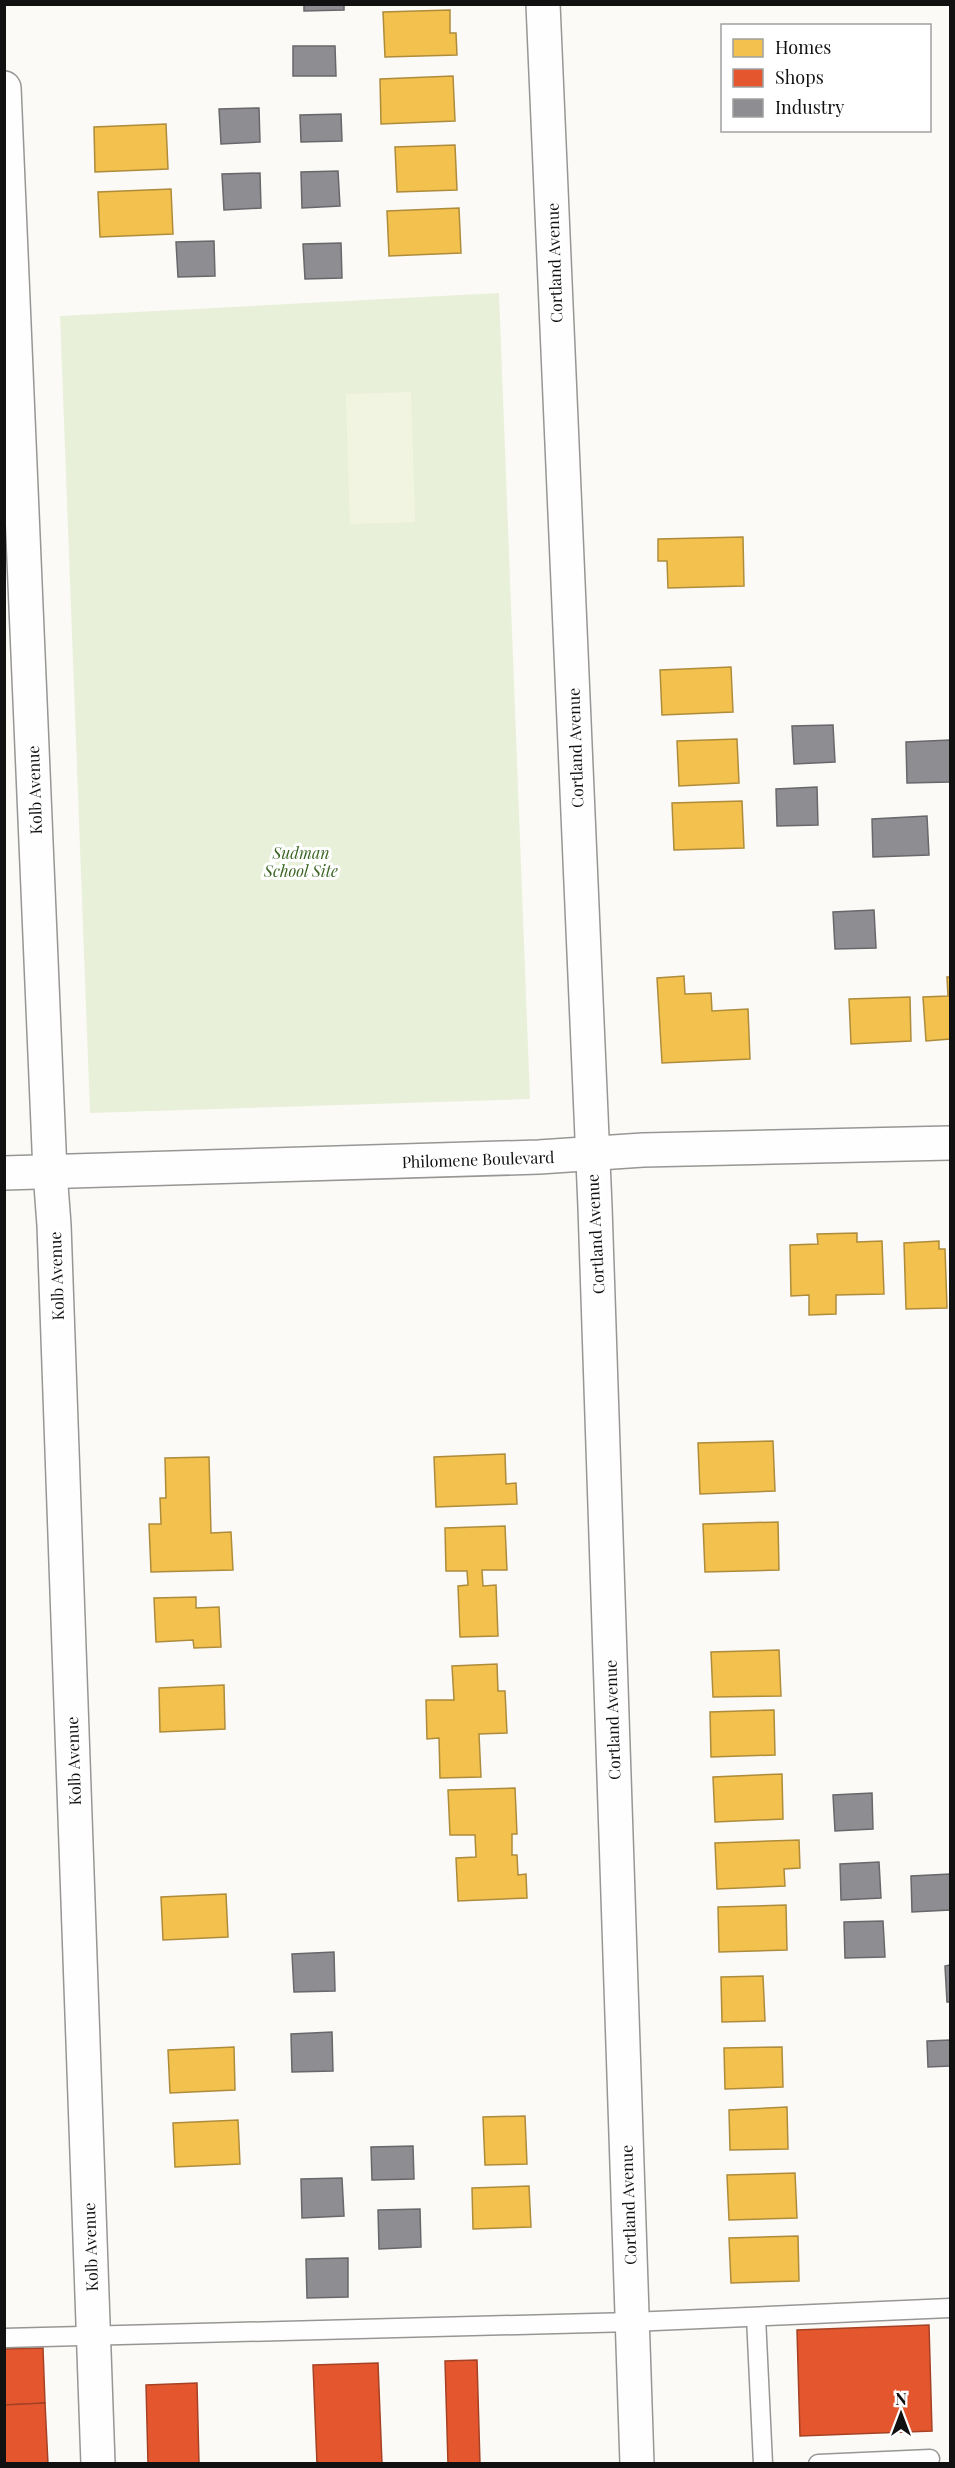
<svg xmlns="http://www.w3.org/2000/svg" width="955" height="2468" font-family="'Playfair Display',serif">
  <rect width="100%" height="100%" fill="#fcfaf7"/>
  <polygon fill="#e9f0d9" points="499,293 530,1099 90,1113 60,316"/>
  <polygon fill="#f2f4e2" points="411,392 415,522 350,524 346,394"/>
  <g fill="#f2c14e" stroke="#ae8c3c" stroke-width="1.5">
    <polygon points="450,10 450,33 456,33 457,55 385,57 383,12"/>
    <polygon points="453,76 455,121 381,124 380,79"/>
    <polygon points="166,124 168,169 95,172 94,127"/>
    <polygon points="455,145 457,190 397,192 395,147"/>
    <polygon points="171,189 173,234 100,237 98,192"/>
    <polygon points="459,208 461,253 389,256 387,211"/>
    <polygon points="743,537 744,586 668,588 667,561 658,561 658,539"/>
    <polygon points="731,667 733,712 662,715 660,670"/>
    <polygon points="737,739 739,783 679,786 677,741"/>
    <polygon points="742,801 744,848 674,850 672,803"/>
    <polygon points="684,976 685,994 711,993 712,1011 748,1009 750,1059 662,1063 657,978"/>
    <polygon points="947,977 950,977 950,1039 926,1041 923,997 948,996"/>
    <polygon points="910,997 911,1041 851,1044 849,999"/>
    <polygon points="857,1233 857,1242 882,1241 884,1294 836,1295 836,1314 809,1315 809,1295 791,1296 790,1245 818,1244 817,1234"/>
    <polygon points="939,1241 939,1249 945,1249 947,1308 906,1309 904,1243"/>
    <polygon points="773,1441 775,1491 700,1494 698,1443"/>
    <polygon points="505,1454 506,1484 516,1483 517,1504 436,1507 434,1457"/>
    <polygon points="209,1457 211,1533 231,1532 233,1570 151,1572 149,1524 161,1524 160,1498 166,1498 165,1458"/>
    <polygon points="778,1522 779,1570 705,1572 703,1524"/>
    <polygon points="505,1526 507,1570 482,1570 483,1586 496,1585 498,1636 460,1637 458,1586 468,1585 467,1571 446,1571 445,1528"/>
    <polygon points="196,1597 196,1608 219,1607 221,1647 194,1648 193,1640 156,1642 154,1598"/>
    <polygon points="779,1650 781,1696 713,1697 711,1652"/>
    <polygon points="497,1664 498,1691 505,1691 507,1733 479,1734 481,1777 440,1778 439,1738 427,1739 426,1700 454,1700 452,1666"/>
    <polygon points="224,1685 225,1729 160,1732 159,1688"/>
    <polygon points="774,1710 775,1755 711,1757 710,1712"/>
    <polygon points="782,1774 783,1819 715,1822 713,1777"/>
    <polygon points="515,1788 517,1834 512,1834 512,1855 517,1855 518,1875 526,1874 527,1898 458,1901 456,1858 476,1857 475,1835 450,1835 448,1790"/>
    <polygon points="799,1840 800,1868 784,1869 785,1886 717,1889 715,1843"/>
    <polygon points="226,1894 228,1937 163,1940 161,1897"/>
    <polygon points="786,1905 787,1950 719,1952 718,1907"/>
    <polygon points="763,1976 765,2021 722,2022 721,1977"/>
    <polygon points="234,2047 235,2090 170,2093 168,2050"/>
    <polygon points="782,2047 783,2087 725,2089 724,2048"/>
    <polygon points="787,2107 788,2149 730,2150 729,2110"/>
    <polygon points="525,2116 527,2164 485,2165 483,2117"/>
    <polygon points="238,2120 240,2164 175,2167 173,2123"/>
    <polygon points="795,2173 797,2218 729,2220 727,2175"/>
    <polygon points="529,2186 531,2227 473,2229 472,2188"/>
    <polygon points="798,2236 799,2281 731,2283 729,2238"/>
  </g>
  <g fill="#e4572e" stroke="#a54225" stroke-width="1.5">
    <polygon points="929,2325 932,2431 800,2436 797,2330"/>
    <polygon points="43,2348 45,2403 4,2405 4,2349"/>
    <polygon points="477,2360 480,2464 448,2464 445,2361"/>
    <polygon points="378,2363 382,2464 317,2464 313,2365"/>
    <polygon points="197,2383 199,2464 148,2464 146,2385"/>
    <polygon points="45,2403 48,2464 4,2464 4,2405"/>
  </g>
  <g fill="#8d8d92" stroke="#68686b" stroke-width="1.5">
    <polygon points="304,4 344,4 344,10 304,11"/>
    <polygon points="293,46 335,46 336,76 293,76"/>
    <polygon points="259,108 260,142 221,144 219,109"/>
    <polygon points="341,114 342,141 301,142 300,115"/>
    <polygon points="338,171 340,206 302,208 301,172"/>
    <polygon points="260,173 261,208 224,210 222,174"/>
    <polygon points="214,241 215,276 178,277 176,242"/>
    <polygon points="341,243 342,278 305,279 303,244"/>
    <polygon points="833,725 835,762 794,764 792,726"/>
    <polygon points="950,740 950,782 907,783 906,742"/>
    <polygon points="817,787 818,825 777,826 776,789"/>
    <polygon points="927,816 929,855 873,857 872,819"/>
    <polygon points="874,910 876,948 835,949 833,912"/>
    <polygon points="872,1793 873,1829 835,1831 833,1795"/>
    <polygon points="879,1862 881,1898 841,1900 840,1864"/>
    <polygon points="950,1874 950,1910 912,1912 911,1876"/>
    <polygon points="883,1921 885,1957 845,1958 844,1922"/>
    <polygon points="334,1952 335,1991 294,1992 292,1954"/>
    <polygon points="950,1965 950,2002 947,2002 945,1966"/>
    <polygon points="332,2032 333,2071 292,2072 291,2034"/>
    <polygon points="950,2040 950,2066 928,2067 927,2041"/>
    <polygon points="413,2146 414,2179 372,2180 371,2147"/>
    <polygon points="342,2178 344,2216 302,2218 301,2179"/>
    <polygon points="420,2209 421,2247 379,2249 378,2210"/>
    <polygon points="348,2258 348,2297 307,2298 306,2259"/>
  </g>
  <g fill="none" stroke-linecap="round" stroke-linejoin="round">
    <defs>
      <g id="service">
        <polyline points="756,2317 763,2464"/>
        <polyline points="4,2338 632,2322 950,2308"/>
        <polyline points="818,2464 930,2459"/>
      </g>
      <g id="minor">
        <polyline points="543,4 595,1207 637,2464"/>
        <polyline points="4,88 50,1172 54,1225 98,2464"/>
        <polyline points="4,1173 539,1157 643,1150 950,1143"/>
      </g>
    </defs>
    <use href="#service" stroke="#979695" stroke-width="21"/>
    <use href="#minor" stroke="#979695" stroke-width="36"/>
    <use href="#service" stroke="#fffefe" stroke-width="18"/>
    <use href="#minor" stroke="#fffefe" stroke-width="33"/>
  </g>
  <g text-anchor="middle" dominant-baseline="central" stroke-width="6" stroke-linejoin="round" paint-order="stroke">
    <g font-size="16" fill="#111" stroke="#fff">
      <text transform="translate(554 263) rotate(-92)">Cortland Avenue</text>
      <text transform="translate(575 748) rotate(-92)">Cortland Avenue</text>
      <text transform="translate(34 790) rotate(-92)">Kolb Avenue</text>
      <text transform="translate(478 1159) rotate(-2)">Philomene Boulevard</text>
      <text transform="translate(595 1234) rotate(-93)">Cortland Avenue</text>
      <text transform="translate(56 1276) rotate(-92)">Kolb Avenue</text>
      <text transform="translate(612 1720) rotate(-92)">Cortland Avenue</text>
      <text transform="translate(73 1761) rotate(-92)">Kolb Avenue</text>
      <text transform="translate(628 2205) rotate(-92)">Cortland Avenue</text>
      <text transform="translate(90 2247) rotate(-92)">Kolb Avenue</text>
    </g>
    <g font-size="16" font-style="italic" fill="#3a6524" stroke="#fff">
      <text x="301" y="852">Sudman<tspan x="301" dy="18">School Site</tspan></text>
    </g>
  </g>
  <rect width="955" height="2468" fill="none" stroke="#111111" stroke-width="12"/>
  <rect x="721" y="24" width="210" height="108" fill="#ffffff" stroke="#a0a0a0" stroke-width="1.5"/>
  <rect x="733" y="39" width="30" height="18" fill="#f2c14e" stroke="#a0a0a0" stroke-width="1.5"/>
  <text x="775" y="54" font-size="18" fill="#111111">Homes</text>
  <rect x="733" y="69" width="30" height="18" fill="#e4572e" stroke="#a0a0a0" stroke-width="1.5"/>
  <text x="775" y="84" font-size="18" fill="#111111">Shops</text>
  <rect x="733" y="99" width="30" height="18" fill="#8d8d92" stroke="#a0a0a0" stroke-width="1.5"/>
  <text x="775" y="114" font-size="18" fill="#111111">Industry</text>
  <g transform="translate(901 2414)" stroke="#ffffff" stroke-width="4.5" paint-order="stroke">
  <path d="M0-4.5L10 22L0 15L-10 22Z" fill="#111111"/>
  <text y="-9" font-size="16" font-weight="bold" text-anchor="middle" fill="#111111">N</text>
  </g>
</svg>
